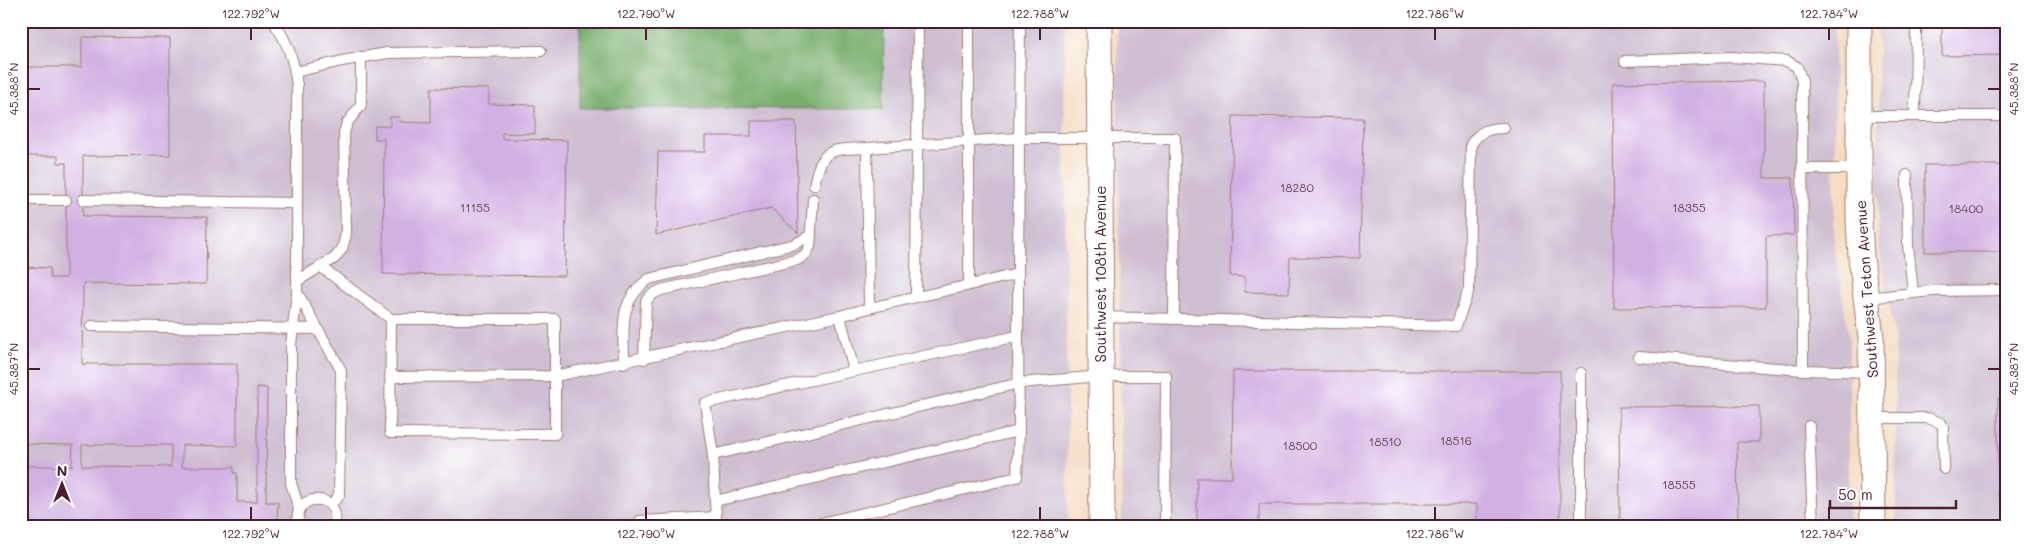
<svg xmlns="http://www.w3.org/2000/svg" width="2028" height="547" font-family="Mali,sans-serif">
  <rect width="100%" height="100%" fill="#fff"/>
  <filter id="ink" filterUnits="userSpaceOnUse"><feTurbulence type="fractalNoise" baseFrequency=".02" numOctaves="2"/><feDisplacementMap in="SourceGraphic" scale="10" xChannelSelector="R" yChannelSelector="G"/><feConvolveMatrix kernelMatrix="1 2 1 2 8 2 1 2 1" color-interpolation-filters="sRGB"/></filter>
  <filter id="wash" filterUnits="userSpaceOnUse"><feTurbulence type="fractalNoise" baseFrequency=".0096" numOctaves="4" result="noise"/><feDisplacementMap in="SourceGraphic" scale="20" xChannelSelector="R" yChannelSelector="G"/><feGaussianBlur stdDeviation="1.12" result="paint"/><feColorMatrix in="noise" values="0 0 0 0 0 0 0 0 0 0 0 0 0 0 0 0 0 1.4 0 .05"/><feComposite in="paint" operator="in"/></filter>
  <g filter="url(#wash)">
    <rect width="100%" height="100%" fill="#f5dbbf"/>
    <g fill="#cebed1">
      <polygon points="21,21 580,21 580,108 883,109 884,21 1064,21 1068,526 21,526"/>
      <polygon points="1117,21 1835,21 1834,243 1849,336 1849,526 1122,526"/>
      <polygon points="1878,21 2007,21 2007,526 1896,526 1895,341 1878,242"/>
    </g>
    <polygon fill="#77ae6c" stroke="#60664c" points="580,21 884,21 883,109 580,108"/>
    <g id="blocks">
      <g fill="#d1b1e3" fill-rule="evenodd">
        <polygon points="1942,21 2007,21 2007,55 1942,56"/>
        <path d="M82,37L170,38V155L83,156V216L207,217L206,284L83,283L82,364H237V446L182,445V467H234V473H237V502H257V387L267,388L266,502H278L277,526H21V466H72L73,445L21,444V267L50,268V278H66V163H58V156H21V67H82ZM82,445H171V467L82,466Z"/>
        <polygon points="1764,81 1764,178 1793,178 1794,235 1766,236 1766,307 1614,308 1613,83"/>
        <polygon points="431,88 489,89 489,104 535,105 535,134 502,133 502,139 567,140 565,276 383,274 384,139 375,139 375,126 390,126 390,117 400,117 399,122 431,123"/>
        <polygon points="1233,116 1363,118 1360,258 1290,257 1289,293 1245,292 1245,277 1230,276"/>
        <polygon points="751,121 796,121 798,233 771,208 656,235 658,152 705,152 705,136 751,136"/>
        <rect x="1925" y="165" width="82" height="87"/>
        <polygon points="1233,371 1560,371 1560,526 1477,526 1477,504 1259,504 1259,526 1197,526 1197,478 1232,478"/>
        <rect x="1998" y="398" width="9" height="98"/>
        <polygon points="1759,406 1759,442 1737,442 1738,526 1620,526 1619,407"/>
      </g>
    </g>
  </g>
  <g filter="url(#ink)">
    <use href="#blocks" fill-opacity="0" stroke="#a07d75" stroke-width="1"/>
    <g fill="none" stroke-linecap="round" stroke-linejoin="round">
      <defs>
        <g id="service">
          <path d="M273,21C288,42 294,61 297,86V293L291,345V483L299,509"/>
          <polyline points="1625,61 1732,57 1787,61 1797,67 1802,81 1803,370"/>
          <polyline points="295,72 342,61 387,53 541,51"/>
          <polyline points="1859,116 2007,116"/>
          <polyline points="1915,116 1916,30"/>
          <polyline points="867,148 1018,138 1175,138 1174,319"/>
          <polyline points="1803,169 1858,169"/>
          <polyline points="1907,175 1908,245 1913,293"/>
          <polyline points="21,200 66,200"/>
          <polyline points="83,200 296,203"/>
          <polyline points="321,267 391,319 555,319 555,434 390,433 391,319"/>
          <polyline points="1018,274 1020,21"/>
          <polyline points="297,281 335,258 342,249 346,234 344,133 347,123 361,105 361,57"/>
          <polyline points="969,285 969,21"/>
          <polyline points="298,294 341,370 339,496 330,505"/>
          <polyline points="916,297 918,21"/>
          <polyline points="1867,298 1932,291 2007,290"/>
          <polyline points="869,308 1018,274 1018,336"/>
          <path d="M1101,317L1456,326L1469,289L1471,144C1480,131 1488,128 1504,128"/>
          <polyline points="91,326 317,329"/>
          <polyline points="1639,357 1803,370 1871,372"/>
          <polyline points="644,359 646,301 651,295 661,290 797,260 806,254 810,246 813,199"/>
          <path d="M624,363C624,328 617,302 649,279L795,244L811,235"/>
          <path d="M390,377L555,376L840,316L869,308L867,148C831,150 822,146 814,185"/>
          <polyline points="1872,418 1928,418 1941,423 1943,428 1944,469"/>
          <polyline points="1809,426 1813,526"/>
          <polyline points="713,455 1020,383 1101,376 1166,376 1165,526"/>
          <polyline points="715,501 713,455 705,403 854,371"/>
          <polyline points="716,517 715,501 1019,431 1018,336 854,371 840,316"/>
          <path d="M299,526C289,491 344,491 334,526"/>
          <polyline points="640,526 640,521 716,517 716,526"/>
          <polyline points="808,526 1017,477 1019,431"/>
          <polyline points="1581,526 1581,373"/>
        </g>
        <g id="tertiary">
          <polyline points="1099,21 1102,526"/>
          <polyline points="1859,21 1859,220 1861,257 1871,337 1873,526"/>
        </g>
      </defs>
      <use href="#service" stroke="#a07d75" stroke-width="12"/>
      <use href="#tertiary" stroke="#a07d75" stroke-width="27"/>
      <use href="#service" stroke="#fff" stroke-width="10"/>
      <use href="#tertiary" stroke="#fff" stroke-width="25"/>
    </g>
  </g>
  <path fill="none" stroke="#4a1f2b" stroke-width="2" d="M251,28V40M646,28V40M1040,28V40M1435,28V40M1829,28V40M28,89H40M1988,89H2000M28,369H40M1988,369H2000M251,507V520M646,507V520M1040,507V520M1435,507V520M1829,507V520"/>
  <g text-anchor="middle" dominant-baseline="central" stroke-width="4" stroke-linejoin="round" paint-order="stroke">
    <g font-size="12" fill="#6c4459">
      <text x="1297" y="187">18280</text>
      <text x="475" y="207">11155</text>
      <text x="1689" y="207">18355</text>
      <text x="1966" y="208">18400</text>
      <text x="1456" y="440">18516</text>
      <text x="1385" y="441">18510</text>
      <text x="1300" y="445">18500</text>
      <text x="1679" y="484">18555</text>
    </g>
    <g font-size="15" fill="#4a1f2b" stroke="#fff">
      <text transform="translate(1100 274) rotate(-90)">Southwest 108th Avenue</text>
      <text transform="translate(1866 289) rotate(-94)">Southwest Teton Avenue</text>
    </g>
  </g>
  <rect width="2028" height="547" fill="none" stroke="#fff" stroke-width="55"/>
  <g transform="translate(62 484)" stroke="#ffffff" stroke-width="4" paint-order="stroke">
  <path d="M0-4L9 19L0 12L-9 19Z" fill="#4a1f2b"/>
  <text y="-8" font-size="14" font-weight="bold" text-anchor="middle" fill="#4a1f2b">N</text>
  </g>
  <path d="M1830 500v8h126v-8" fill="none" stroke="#4a1f2b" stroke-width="2.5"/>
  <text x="1838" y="500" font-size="15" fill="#4a1f2b" stroke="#ffffff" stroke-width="4" paint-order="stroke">50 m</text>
  <rect x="28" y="28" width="1972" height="492" fill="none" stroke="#4a1f2b" stroke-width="2"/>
  <g font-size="12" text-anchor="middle" fill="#4a1f2b">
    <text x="251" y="18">122.792°W</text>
    <text x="646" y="18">122.790°W</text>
    <text x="1040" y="18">122.788°W</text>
    <text x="1435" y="18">122.786°W</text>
    <text x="1829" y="18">122.784°W</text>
    <text transform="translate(14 89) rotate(-90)" y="4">45.388°N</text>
    <text transform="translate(2014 89) rotate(-90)" y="4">45.388°N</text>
    <text transform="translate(14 369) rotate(-90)" y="4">45.387°N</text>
    <text transform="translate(2014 369) rotate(-90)" y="4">45.387°N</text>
    <text x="251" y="538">122.792°W</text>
    <text x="646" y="538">122.790°W</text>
    <text x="1040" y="538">122.788°W</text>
    <text x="1435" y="538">122.786°W</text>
    <text x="1829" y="538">122.784°W</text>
  </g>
</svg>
